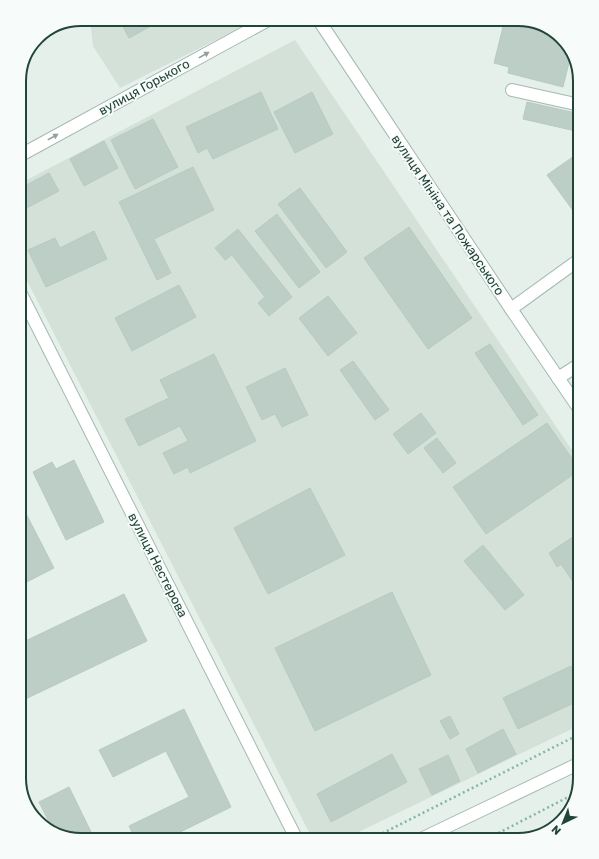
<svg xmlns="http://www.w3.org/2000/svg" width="599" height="859" font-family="Rubik,sans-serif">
  <rect width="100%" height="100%" fill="#e5f0ea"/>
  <g fill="#d3e1d9">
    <polygon points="90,19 258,19 120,88 93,46"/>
    <polygon points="295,40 580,462 580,725 342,840 313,840 19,265 19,184"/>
  </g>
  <g fill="#bdcec6" stroke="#b6cbc1">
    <polygon points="119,19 164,19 129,38"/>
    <polygon points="505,19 522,19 552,29 572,50 563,87 508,73 509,67 494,63"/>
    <polygon points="261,92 278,129 213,159 207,148 198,153 186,127"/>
    <polygon points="312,92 333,134 295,153 274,112"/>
    <polygon points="527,102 580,114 580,132 523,119"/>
    <polygon points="153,119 178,167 135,189 111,140"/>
    <polygon points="104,141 118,168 84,186 70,159"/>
    <polygon points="580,152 580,220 547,175"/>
    <polygon points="193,167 214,210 154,239 171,273 157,280 119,202"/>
    <polygon points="49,173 59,191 19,212 19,189"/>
    <polygon points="300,188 347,252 326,268 278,204"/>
    <polygon points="277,214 320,272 299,288 255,231"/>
    <polygon points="409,227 472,318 428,349 364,258"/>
    <polygon points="238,229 292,297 269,316 258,303 265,297 232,255 225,260 215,248"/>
    <polygon points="94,231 107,259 46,287 28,250 55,238 60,248"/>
    <polygon points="179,285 196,317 132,351 115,318"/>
    <polygon points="328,296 357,333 328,356 299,318"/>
    <polygon points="490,344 538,415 523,425 475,353"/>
    <polygon points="214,354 256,441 190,473 188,467 174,474 163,453 188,441 180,426 139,446 125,419 169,398 160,380"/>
    <polygon points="353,361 389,410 375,420 340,370"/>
    <polygon points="285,368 308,415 282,427 275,414 262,420 246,387"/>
    <polygon points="421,413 436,433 408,454 393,434"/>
    <polygon points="547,423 580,470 486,534 453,487"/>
    <polygon points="437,438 456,463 443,473 424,448"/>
    <polygon points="74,460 104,522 66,540 33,472 52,462 56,469"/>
    <polygon points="310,488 345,555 268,594 234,528"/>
    <polygon points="19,500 54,568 19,586"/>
    <polygon points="580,532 580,592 561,564 557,567 549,553"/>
    <polygon points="483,545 524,595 505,610 464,561"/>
    <polygon points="392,592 431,675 315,731 275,648"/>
    <polygon points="124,594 147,641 19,702 19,644"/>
    <polygon points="571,666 580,686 580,700 518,729 503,698"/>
    <polygon points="184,709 231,807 164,840 136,840 129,826 189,797 166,751 113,777 99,750"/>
    <polygon points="450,716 459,734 450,739 440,721"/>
    <polygon points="503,729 516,754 478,773 466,749"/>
    <polygon points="392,754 407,782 331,822 317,794"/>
    <polygon points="448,755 460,781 432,795 419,769"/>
    <polygon points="69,787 95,840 77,840 54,832 39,802"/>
  </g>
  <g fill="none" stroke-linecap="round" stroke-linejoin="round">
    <defs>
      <g id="minor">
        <polyline points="318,19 511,309 580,410"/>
        <polyline points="512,90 580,105"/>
        <polyline points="19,156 270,19"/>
        <polyline points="19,290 297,840"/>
        <polyline points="511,309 580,259"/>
        <polyline points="558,378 580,364"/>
        <polyline points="419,840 580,763"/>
      </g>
    </defs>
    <use href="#minor" stroke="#a6b9b1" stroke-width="14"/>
    <g stroke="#82b7a3" stroke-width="2.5" stroke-dasharray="2 3" stroke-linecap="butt">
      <polyline points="19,113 23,103 22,70"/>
      <polyline points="369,840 580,734"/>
      <polyline points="485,840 576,793"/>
    </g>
    <use href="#minor" stroke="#fff" stroke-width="12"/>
  </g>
  <defs><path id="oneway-solid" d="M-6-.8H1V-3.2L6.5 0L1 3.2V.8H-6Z"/></defs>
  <g fill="#90a29c">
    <use href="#oneway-solid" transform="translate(204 55) rotate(-29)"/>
    <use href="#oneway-solid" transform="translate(53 137) rotate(-29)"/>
  </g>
  <g text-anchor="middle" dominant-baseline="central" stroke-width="4" stroke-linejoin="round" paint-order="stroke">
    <g font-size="13" fill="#214539" stroke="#f7fbf9">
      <text transform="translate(144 87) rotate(-29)">вулиця Горького</text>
      <text transform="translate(448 215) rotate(56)">вулиця Мініна та Пожарського</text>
      <text transform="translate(158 565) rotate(63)">вулиця Нестерова</text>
    </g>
  </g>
  <path d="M0 0H599V859H0ZM81 26H518A55 55 0 0 1 573 81V778A55 55 0 0 1 518 833H81A55 55 0 0 1 26 778V81A55 55 0 0 1 81 26Z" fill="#f7fbf9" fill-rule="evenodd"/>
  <path fill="none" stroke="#214539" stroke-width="2" d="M81 26H518A55 55 0 0 1 573 81V778A55 55 0 0 1 518 833H81A55 55 0 0 1 26 778V81A55 55 0 0 1 81 26Z"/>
  <g transform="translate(563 823) rotate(223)" stroke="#f7fbf9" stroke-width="3" paint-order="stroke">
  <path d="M0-3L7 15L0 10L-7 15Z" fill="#214539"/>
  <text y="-6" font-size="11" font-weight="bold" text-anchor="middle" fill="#214539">N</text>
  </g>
</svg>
